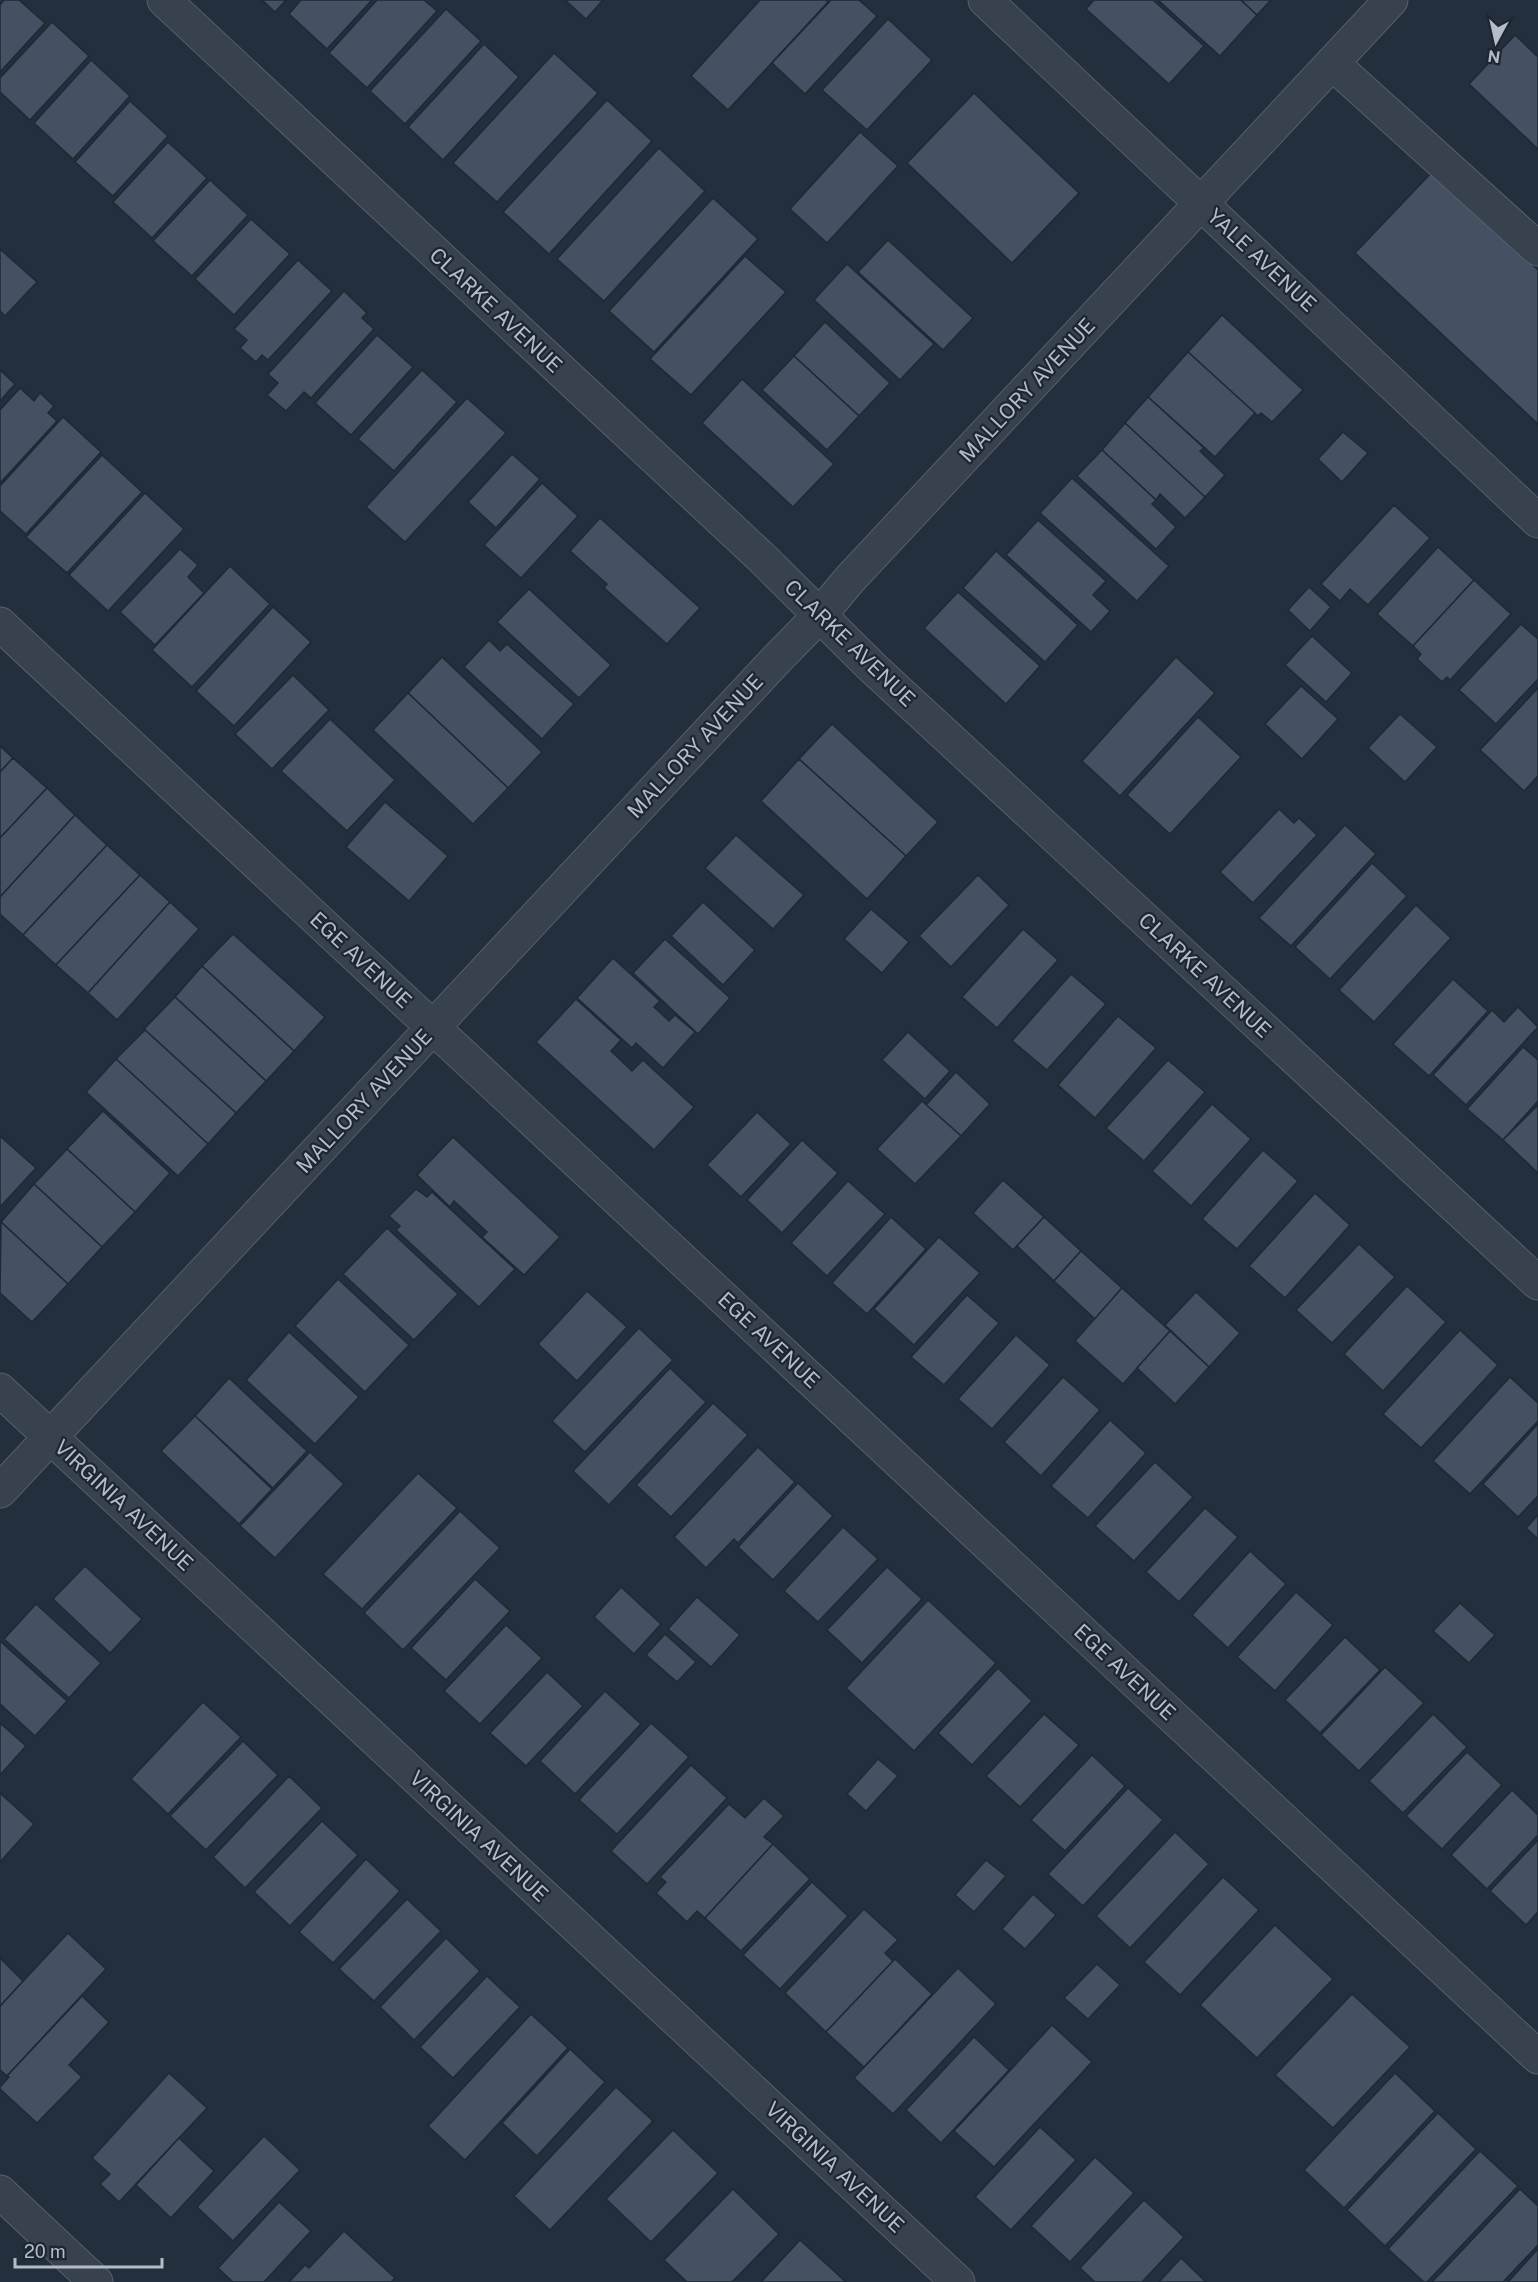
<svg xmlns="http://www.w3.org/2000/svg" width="1538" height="2282" font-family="'Public Sans',sans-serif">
  <rect width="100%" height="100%" fill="#242f3e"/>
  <g fill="#455162" stroke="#1f2835" stroke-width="1.5">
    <polygon points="4,0 19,0 45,23 0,72 0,5"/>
    <polygon points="262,0 286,0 275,12"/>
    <polygon points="301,0 372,0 327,49 289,14"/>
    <polygon points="377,0 424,0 437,11 367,88 329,53"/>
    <polygon points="565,0 603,0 586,19"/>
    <polygon points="760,0 826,0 828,2 728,110 691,76"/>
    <polygon points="831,0 859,0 877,16 805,94 772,63"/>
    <polygon points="1094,0 1153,0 1204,46 1169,84 1086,9"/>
    <polygon points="1158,0 1241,0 1257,15 1220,56"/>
    <polygon points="1241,0 1271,0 1257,15"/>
    <polygon points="446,9 481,41 405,124 370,91"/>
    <polygon points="888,19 932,60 867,130 822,90"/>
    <polygon points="52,22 89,56 30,120 0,92 0,78"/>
    <polygon points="1515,35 1538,57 1538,149 1469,84"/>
    <polygon points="484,44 519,77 443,160 408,127"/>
    <polygon points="554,53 598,93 497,202 453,163"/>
    <polygon points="91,60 130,96 73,159 34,123"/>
    <polygon points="974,93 1079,193 1012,263 907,163"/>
    <polygon points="607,100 652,141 549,254 503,212"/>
    <polygon points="130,101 168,136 113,196 75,162"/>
    <polygon points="860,132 898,166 827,243 790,209"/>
    <polygon points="168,142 207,178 152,238 113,202"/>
    <polygon points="659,148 705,191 604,301 557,259"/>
    <polygon points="1433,171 1538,270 1538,424 1355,253"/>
    <polygon points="210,180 248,215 192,276 153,241"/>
    <polygon points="713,198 758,239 654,352 609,311"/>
    <polygon points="251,219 290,254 234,315 195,279"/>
    <polygon points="888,240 973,318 943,350 858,272"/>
    <polygon points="0,249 37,282 5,316 0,311"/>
    <polygon points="745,256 786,292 691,395 650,359"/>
    <polygon points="298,260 332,291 268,360 262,355 256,362 240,348 247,340 234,329"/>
    <polygon points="847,264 934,344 900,380 814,300"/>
    <polygon points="344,291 367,313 362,318 374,329 311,398 304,392 286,411 267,395 278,383 268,374"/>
    <polygon points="1222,315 1303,390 1272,422 1261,413 1258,416 1188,352"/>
    <polygon points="825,322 890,383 859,416 794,356"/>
    <polygon points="377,335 413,367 351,435 315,403"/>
    <polygon points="1188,352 1255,413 1215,457 1148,397"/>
    <polygon points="794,356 859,416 827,450 762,390"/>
    <polygon points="0,370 15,384 0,401"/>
    <polygon points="422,370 457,402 394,471 358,439"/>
    <polygon points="742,379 834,464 793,507 702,423"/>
    <polygon points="20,388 34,401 40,393 54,406 48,413 57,421 0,483 0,410"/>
    <polygon points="1148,397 1204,448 1200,451 1225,475 1205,497 1125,423"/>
    <polygon points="467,398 506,433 405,542 366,507"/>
    <polygon points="63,417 101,452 26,534 0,511 0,486"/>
    <polygon points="1125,423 1205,497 1185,518 1160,494 1156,500 1102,450"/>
    <polygon points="1343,432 1368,453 1342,482 1318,459"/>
    <polygon points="1102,450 1156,500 1152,504 1176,527 1156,549 1077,476"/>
    <polygon points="512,454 540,479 496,528 468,502"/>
    <polygon points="102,455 142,492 67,573 26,537"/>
    <polygon points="1072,478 1169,566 1137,601 1040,513"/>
    <polygon points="542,483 578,516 521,578 484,545"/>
    <polygon points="145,493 184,529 108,611 69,575"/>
    <polygon points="1394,505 1430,538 1368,605 1350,589 1340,601 1321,584"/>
    <polygon points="600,518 700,608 667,644 604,588 607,584 570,551"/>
    <polygon points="1038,520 1106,581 1093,595 1110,611 1091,632 1006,555"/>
    <polygon points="1438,547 1474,580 1413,646 1377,614"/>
    <polygon points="180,549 198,565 188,577 204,593 155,645 120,612"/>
    <polygon points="996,551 1078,625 1045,662 963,588"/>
    <polygon points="230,566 270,604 192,687 152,650"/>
    <polygon points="1474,580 1511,614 1450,680 1447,677 1442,682 1417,659 1421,654 1413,646"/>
    <polygon points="1309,587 1331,607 1310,631 1288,610"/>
    <polygon points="529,589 611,665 579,698 497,622"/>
    <polygon points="958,592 1040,666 1006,704 924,628"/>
    <polygon points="273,607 311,642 234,726 196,691"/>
    <polygon points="1521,624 1538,639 1538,679 1496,724 1459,690"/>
    <polygon points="1312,636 1352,673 1326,702 1285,665"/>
    <polygon points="489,640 500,651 507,644 574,704 542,739 464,667"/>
    <polygon points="442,657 542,752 508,788 408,693"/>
    <polygon points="1176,657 1215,693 1120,796 1082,761"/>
    <polygon points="293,675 329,710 272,769 235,734"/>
    <polygon points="1301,686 1338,719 1302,759 1265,724"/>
    <polygon points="1538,688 1538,776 1524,791 1480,750"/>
    <polygon points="408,693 508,788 473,824 373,730"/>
    <polygon points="1400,714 1437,747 1405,782 1368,748"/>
    <polygon points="1198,717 1241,757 1170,834 1127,795"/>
    <polygon points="330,719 395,780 347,831 281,771"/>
    <polygon points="832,724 938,822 906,856 799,759"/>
    <polygon points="0,746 13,758 0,772"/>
    <polygon points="13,758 47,788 0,838 0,772"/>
    <polygon points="799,759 906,856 867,899 761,801"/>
    <polygon points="47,788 75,815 0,897 0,838"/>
    <polygon points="385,802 448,856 409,901 346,847"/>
    <polygon points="1279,809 1294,823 1299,818 1317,835 1253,903 1220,872"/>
    <polygon points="75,815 107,845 23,935 0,914 0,897"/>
    <polygon points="1345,825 1376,854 1291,946 1259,918"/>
    <polygon points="736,835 804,895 773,929 705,868"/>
    <polygon points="107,845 140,875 56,965 23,935"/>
    <polygon points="1372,863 1407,896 1330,979 1295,947"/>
    <polygon points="140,875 170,902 88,993 56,965"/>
    <polygon points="978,875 1009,905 951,967 919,936"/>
    <polygon points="170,902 199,929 117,1020 88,993"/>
    <polygon points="703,902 755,950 723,985 671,936"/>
    <polygon points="1416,905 1451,938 1374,1022 1339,990"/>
    <polygon points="871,909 909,942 882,973 844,939"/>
    <polygon points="1023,929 1058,960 997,1028 962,997"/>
    <polygon points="233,934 325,1017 294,1051 202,966"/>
    <polygon points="665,939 730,998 698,1034 633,973"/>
    <polygon points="613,958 660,1001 654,1007 669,1021 675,1015 695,1032 663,1068 636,1043 632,1048 577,998"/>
    <polygon points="202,966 294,1051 266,1081 175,997"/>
    <polygon points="1071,974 1106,1004 1047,1070 1012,1041"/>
    <polygon points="1453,979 1488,1011 1429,1076 1393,1044"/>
    <polygon points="175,997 266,1081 236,1113 144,1029"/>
    <polygon points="576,999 621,1040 611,1051 632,1071 643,1060 694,1107 654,1150 536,1042"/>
    <polygon points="1518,1007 1538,1027 1466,1105 1433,1075 1492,1010 1504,1022"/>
    <polygon points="1118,1016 1156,1048 1095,1118 1058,1085"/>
    <polygon points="145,1030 236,1113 208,1144 116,1059"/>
    <polygon points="908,1032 950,1071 925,1099 882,1060"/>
    <polygon points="1523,1047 1538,1060 1538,1101 1503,1140 1467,1109"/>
    <polygon points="116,1059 208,1144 178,1176 86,1092"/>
    <polygon points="1168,1060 1205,1092 1144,1161 1106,1128"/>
    <polygon points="956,1072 990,1104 961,1136 926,1105"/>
    <polygon points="922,1101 961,1136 915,1184 877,1149"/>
    <polygon points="1212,1104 1251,1139 1191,1206 1152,1171"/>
    <polygon points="1538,1105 1538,1173 1503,1140"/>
    <polygon points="103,1111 170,1173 135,1212 67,1149"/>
    <polygon points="757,1112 791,1144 741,1197 707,1165"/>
    <polygon points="0,1136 36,1168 0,1207"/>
    <polygon points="453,1137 560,1237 524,1275 482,1237 487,1232 454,1201 450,1207 417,1175"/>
    <polygon points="802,1140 838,1173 782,1233 747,1200"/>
    <polygon points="67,1149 135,1212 102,1247 34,1184"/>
    <polygon points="1263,1150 1298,1181 1237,1249 1202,1219"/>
    <polygon points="1003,1180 1044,1217 1013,1250 973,1213"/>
    <polygon points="848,1181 885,1214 827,1276 791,1243"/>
    <polygon points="34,1184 102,1247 68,1284 1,1222"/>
    <polygon points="416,1189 427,1197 432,1192 515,1269 479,1307 396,1230 400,1226 389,1216"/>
    <polygon points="1315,1193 1350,1225 1285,1298 1249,1266"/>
    <polygon points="891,1217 926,1249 867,1314 832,1283"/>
    <polygon points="1044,1217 1081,1251 1054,1281 1017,1246"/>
    <polygon points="1,1222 68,1284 32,1322 0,1293"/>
    <polygon points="387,1228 458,1294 414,1340 343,1274"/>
    <polygon points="939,1237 980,1273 914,1345 874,1309"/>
    <polygon points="1359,1244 1395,1277 1332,1343 1296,1310"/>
    <polygon points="1081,1251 1122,1288 1095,1319 1054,1281"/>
    <polygon points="338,1279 409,1345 365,1392 295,1326"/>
    <polygon points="1407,1286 1446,1322 1383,1391 1344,1354"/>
    <polygon points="1122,1288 1170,1331 1123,1384 1075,1341"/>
    <polygon points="587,1291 627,1327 577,1381 538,1344"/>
    <polygon points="1196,1292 1240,1333 1209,1367 1165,1325"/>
    <polygon points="967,1295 999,1323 944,1385 911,1357"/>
    <polygon points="639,1328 673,1360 585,1452 552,1421"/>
    <polygon points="1460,1330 1498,1365 1421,1448 1383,1414"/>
    <polygon points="1170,1331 1209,1367 1175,1404 1137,1368"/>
    <polygon points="289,1332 359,1397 315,1444 246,1380"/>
    <polygon points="1016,1335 1050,1365 992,1429 958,1399"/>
    <polygon points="670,1368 706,1402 609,1505 573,1471"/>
    <polygon points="1063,1377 1100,1410 1041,1476 1004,1442"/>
    <polygon points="1510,1377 1538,1403 1538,1421 1470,1494 1433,1461"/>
    <polygon points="229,1378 307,1451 273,1488 195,1416"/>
    <polygon points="713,1403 748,1435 671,1517 636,1485"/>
    <polygon points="195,1416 272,1489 239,1524 161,1451"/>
    <polygon points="1110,1420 1146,1453 1088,1518 1051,1486"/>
    <polygon points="1538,1424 1538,1496 1518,1517 1483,1484"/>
    <polygon points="758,1447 795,1482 738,1543 734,1539 706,1568 674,1537"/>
    <polygon points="310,1452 344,1484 275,1558 240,1526"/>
    <polygon points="1155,1462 1193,1497 1134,1561 1095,1526"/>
    <polygon points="418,1473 457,1508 362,1609 323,1574"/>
    <polygon points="798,1483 833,1516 773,1580 738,1547"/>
    <polygon points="1205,1508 1238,1537 1179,1602 1146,1572"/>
    <polygon points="460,1511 500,1548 403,1650 364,1613"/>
    <polygon points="1538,1515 1538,1539 1526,1528"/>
    <polygon points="843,1527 878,1559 818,1622 784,1591"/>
    <polygon points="1250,1551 1286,1584 1228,1648 1192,1615"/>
    <polygon points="85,1566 142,1619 110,1653 53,1599"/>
    <polygon points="887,1567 922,1599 862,1663 827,1630"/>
    <polygon points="475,1579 510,1611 446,1680 411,1648"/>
    <polygon points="621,1587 661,1624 634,1654 594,1617"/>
    <polygon points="1296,1592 1333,1625 1275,1691 1237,1657"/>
    <polygon points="697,1597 740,1635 711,1667 668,1629"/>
    <polygon points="928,1600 996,1663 914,1751 846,1688"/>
    <polygon points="1460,1603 1495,1635 1469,1663 1433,1631"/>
    <polygon points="36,1604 101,1663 69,1698 4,1639"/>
    <polygon points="506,1625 542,1658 480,1724 444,1691"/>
    <polygon points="665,1634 696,1662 677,1682 646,1655"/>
    <polygon points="1345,1637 1380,1670 1320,1733 1285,1700"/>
    <polygon points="0,1641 67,1701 35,1736 0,1704"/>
    <polygon points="1385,1667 1424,1703 1359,1771 1321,1735"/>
    <polygon points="998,1668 1032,1701 972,1765 938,1733"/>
    <polygon points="547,1672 583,1706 526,1766 490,1733"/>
    <polygon points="605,1691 641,1724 575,1794 540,1761"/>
    <polygon points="203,1702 241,1737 168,1814 131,1779"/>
    <polygon points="1044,1714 1079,1745 1020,1807 986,1776"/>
    <polygon points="1433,1714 1467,1747 1403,1813 1369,1781"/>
    <polygon points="0,1723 26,1746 0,1775"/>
    <polygon points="651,1723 689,1757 617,1834 579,1800"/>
    <polygon points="243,1741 278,1775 206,1850 170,1816"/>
    <polygon points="1467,1752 1502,1785 1442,1849 1406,1816"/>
    <polygon points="1092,1755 1125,1786 1065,1851 1031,1820"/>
    <polygon points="878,1759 898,1776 866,1811 847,1794"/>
    <polygon points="691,1765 727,1798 647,1884 611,1851"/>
    <polygon points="289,1776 322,1808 245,1888 213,1857"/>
    <polygon points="1128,1788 1163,1820 1083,1906 1048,1874"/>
    <polygon points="1512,1790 1538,1815 1538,1835 1487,1889 1451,1855"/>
    <polygon points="0,1793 34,1824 0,1862"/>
    <polygon points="764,1798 784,1816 764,1837 773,1844 705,1918 697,1911 687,1922 656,1893 666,1882 660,1877 729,1804 745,1818"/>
    <polygon points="322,1821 358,1855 290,1926 254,1892"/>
    <polygon points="1175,1832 1209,1864 1130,1948 1096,1916"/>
    <polygon points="1538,1840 1538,1912 1526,1925 1490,1891"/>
    <polygon points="773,1844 810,1879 741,1951 705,1918"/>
    <polygon points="366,1859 400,1891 333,1963 299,1932"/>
    <polygon points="986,1860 1006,1876 974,1912 955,1895"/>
    <polygon points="1223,1877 1259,1910 1180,1995 1144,1962"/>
    <polygon points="812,1882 848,1916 780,1989 743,1955"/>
    <polygon points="1033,1894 1056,1915 1025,1949 1002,1929"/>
    <polygon points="407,1899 441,1931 374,2001 339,1969"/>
    <polygon points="864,1909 898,1940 885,1953 893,1961 826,2032 785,1993"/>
    <polygon points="1275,1925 1333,1979 1257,2058 1200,2005"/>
    <polygon points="68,1933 106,1969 7,2076 0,2070 0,2006"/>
    <polygon points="446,1938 480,1971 414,2040 380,2007"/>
    <polygon points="0,1958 23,1981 0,2006"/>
    <polygon points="895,1959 932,1994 864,2067 826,2032"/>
    <polygon points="1097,1964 1120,1985 1088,2019 1064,1998"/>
    <polygon points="958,1968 996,2004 893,2114 854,2078"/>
    <polygon points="487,1976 520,2007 453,2078 420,2047"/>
    <polygon points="1352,1994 1410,2047 1333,2128 1275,2075"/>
    <polygon points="82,1996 109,2022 69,2065 82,2077 37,2123 0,2089 0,2087 9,2077 7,2076"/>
    <polygon points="531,2014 568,2048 465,2160 428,2126"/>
    <polygon points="1052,2025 1092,2062 994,2167 954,2131"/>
    <polygon points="974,2037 1009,2070 941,2143 906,2110"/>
    <polygon points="570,2049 605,2082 537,2156 502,2123"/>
    <polygon points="169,2073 207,2108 119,2202 100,2184 110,2174 92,2158"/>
    <polygon points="1395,2073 1435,2111 1344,2208 1304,2170"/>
    <polygon points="616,2087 653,2121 550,2230 514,2196"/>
    <polygon points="1438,2113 1476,2149 1385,2246 1347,2210"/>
    <polygon points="1040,2127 1076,2160 1011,2230 975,2197"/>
    <polygon points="673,2130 718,2173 651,2242 606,2199"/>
    <polygon points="264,2136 300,2170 233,2241 197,2207"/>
    <polygon points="179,2138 214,2171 171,2218 136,2185"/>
    <polygon points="1480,2151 1518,2186 1427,2282 1424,2282 1388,2249"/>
    <polygon points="1095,2157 1134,2193 1070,2262 1031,2226"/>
    <polygon points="733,2189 779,2234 732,2282 687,2282 664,2260"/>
    <polygon points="1520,2189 1538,2206 1538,2245 1503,2282 1432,2282"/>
    <polygon points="1144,2200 1184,2237 1142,2282 1095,2282 1080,2268"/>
    <polygon points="279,2202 311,2231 264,2282 233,2282 218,2268"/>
    <polygon points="344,2231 395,2278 391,2282 289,2282 305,2265 309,2268"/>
    <polygon points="800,2240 846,2282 761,2282"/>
    <polygon points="1538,2249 1538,2282 1508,2282"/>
    <polygon points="1181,2258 1206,2282 1159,2282"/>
  </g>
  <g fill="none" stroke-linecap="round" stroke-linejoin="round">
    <defs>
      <g id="minor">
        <polyline points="164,0 762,558 873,668 1538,1283"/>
        <polyline points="985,0 1538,521"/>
        <polyline points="1332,63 1538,249"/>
        <polyline points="0,624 1538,2057"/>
        <polyline points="0,1390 958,2282"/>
        <polyline points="0,1491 776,660 820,615 850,579 1391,0"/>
        <polyline points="0,2192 96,2282"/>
      </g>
    </defs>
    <use href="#minor" stroke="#565f6c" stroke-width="35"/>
    <use href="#minor" stroke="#38414e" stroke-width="33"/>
  </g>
  <g text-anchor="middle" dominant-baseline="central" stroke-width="4.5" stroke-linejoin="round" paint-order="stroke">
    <g font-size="21" fill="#b4bcc9" stroke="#1d2633">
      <text transform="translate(1262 260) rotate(43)">YALE AVENUE</text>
      <text transform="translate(496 310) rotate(43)">CLARKE AVENUE</text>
      <text transform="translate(1027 390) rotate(-47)">MALLORY AVENUE</text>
      <text transform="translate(850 643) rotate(44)">CLARKE AVENUE</text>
      <text transform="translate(695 746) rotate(-47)">MALLORY AVENUE</text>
      <text transform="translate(361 960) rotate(43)">EGE AVENUE</text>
      <text transform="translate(1205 975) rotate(43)">CLARKE AVENUE</text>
      <text transform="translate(364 1101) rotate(-47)">MALLORY AVENUE</text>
      <text transform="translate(769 1340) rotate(43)">EGE AVENUE</text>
      <text transform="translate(124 1505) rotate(43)">VIRGINIA AVENUE</text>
      <text transform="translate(1125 1672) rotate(43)">EGE AVENUE</text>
      <text transform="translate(479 1836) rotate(43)">VIRGINIA AVENUE</text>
      <text transform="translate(835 2167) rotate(43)">VIRGINIA AVENUE</text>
    </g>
  </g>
  <g transform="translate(1496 42) rotate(188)" stroke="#1d2633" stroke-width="4.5" paint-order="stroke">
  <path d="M0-4.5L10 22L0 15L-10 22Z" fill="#b4bcc9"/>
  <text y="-9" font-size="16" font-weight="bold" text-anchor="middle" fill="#b4bcc9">N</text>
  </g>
  <path d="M15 2258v9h147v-9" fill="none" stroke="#b4bcc9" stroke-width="3"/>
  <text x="24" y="2258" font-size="18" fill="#b4bcc9" stroke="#1d2633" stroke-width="4.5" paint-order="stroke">20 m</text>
</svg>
